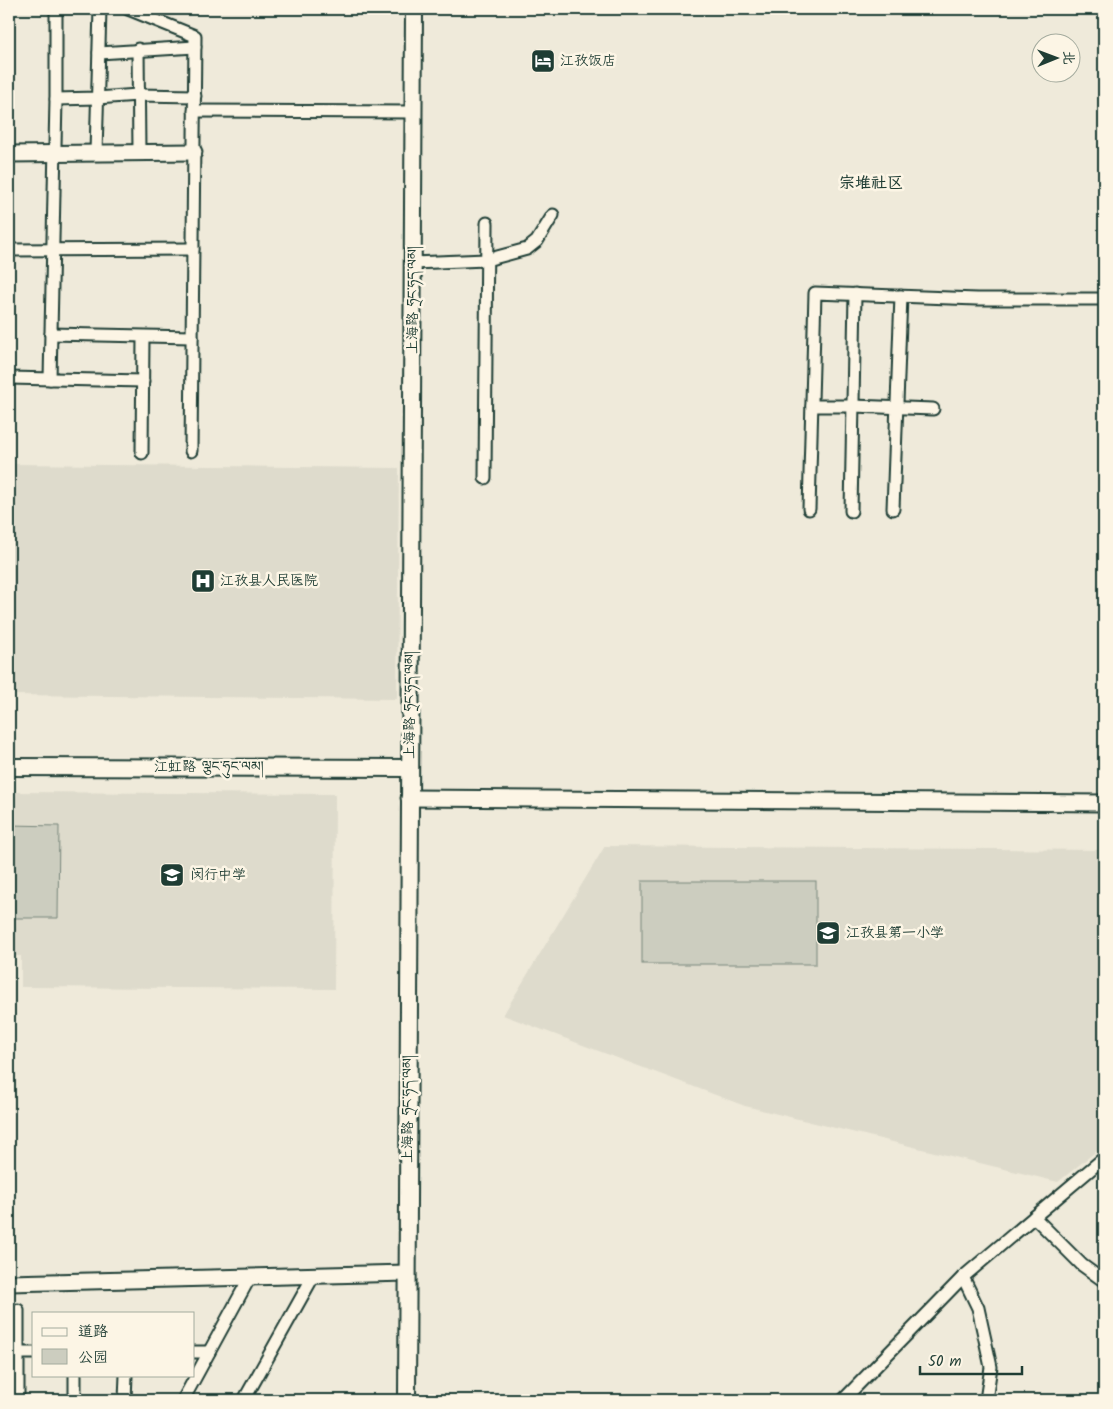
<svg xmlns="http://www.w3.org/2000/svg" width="1113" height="1409" font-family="Kalam,'LXGW WenKai TC','Noto Serif Tibetan',sans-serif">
  <rect width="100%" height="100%" fill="#efeada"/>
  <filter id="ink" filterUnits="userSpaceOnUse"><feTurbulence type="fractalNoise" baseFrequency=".02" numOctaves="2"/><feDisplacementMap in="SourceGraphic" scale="10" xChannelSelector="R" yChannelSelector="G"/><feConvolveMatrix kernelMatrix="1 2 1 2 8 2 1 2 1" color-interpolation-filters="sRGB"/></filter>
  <g filter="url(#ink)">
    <g fill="#dedbcc">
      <polygon points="9,464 399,468 397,699 9,695"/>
      <polygon points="9,792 335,794 334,989 21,987 21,956 9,956"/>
      <polygon points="605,846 1104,850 1104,1145 1058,1182 745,1106 503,1015"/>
    </g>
    <g fill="#cccdbf" stroke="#76857a">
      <polygon points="9,825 59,826 58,918 9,918"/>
      <rect x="642" y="881" width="174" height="83"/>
    </g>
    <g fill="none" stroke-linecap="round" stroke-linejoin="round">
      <defs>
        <g id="minor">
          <polyline points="128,9 195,36 191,451"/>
          <polyline points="138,49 139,152"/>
          <polyline points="99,53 195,47"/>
          <polyline points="56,99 97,98 138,95 195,96"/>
          <polyline points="194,111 414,112"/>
          <polyline points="96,153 100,9"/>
          <polyline points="9,250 193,249"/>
          <polyline points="413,263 486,260 527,249 537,241 553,215"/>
          <polyline points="51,334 192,337"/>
          <polyline points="9,378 143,381"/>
          <polyline points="50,379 56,99 56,9"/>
          <polyline points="812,406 853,406 933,409"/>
          <polyline points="142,453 143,337"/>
          <polyline points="485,478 487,223"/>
          <polyline points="809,509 815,293 977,299 1104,299"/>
          <polyline points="893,509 901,296"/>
          <polyline points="851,511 855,294"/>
          <polyline points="1034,1217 1082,1265 1104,1281"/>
          <polyline points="963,1277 978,1308 991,1367 986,1400"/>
          <polyline points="194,1352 209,1352"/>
          <polyline points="9,1353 34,1353"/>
          <polyline points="18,1400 18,1310"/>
          <polyline points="75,1400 75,1375"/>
          <polyline points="125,1400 126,1375"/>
          <polyline points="183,1400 250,1277"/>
          <polyline points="244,1400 314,1275"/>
          <polyline points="843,1400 963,1277 1104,1158"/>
        </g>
        <g id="tertiary">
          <polyline points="9,154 194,152"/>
          <polyline points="409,798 1104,803"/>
          <polyline points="9,1283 407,1273"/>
        </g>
        <g id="secondary">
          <polyline points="9,767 410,768"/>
          <polyline points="407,1400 414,9"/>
        </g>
      </defs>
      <use href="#minor" stroke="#1f3d34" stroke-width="15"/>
      <use href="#tertiary" stroke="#1f3d34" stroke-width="19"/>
      <use href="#secondary" stroke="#1f3d34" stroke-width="20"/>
      <use href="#minor" stroke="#fcf5e5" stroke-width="11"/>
      <use href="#tertiary" stroke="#fcf5e5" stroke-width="15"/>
      <use href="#secondary" stroke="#fcf5e5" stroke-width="16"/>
    </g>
  </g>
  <defs>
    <symbol id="hotel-square" viewBox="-11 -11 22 22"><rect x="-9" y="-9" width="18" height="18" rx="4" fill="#1f3d34" stroke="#fcf5e5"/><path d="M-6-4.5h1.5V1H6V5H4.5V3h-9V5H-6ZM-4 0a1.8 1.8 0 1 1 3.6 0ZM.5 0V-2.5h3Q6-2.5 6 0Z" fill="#fff"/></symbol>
    <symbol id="hospital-square" viewBox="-11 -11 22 22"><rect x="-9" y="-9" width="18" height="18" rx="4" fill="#1f3d34" stroke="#fcf5e5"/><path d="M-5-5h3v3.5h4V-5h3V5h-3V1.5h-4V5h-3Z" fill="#fff"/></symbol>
    <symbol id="school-square" viewBox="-11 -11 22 22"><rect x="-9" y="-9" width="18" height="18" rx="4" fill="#1f3d34" stroke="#fcf5e5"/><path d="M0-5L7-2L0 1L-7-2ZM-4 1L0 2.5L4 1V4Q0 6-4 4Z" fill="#fff"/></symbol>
  </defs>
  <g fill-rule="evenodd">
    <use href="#hotel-square" x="529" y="47" width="28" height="28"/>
    <use href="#hospital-square" x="189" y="567" width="28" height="28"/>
    <use href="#school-square" x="158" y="861" width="28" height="28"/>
    <use href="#school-square" x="814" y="919" width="28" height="28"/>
  </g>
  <g text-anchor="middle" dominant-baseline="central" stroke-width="5" stroke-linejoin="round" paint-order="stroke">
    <g font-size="14" fill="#1f3d34" stroke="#fcf5e5" text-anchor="start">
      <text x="560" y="61">江孜饭店</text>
      <text x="220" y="581">江孜县人民医院</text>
      <text x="190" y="875">闵行中学</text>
      <text x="846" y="933">江孜县第一小学</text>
    </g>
    <g font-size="14" fill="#1f3d34" stroke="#fcf5e5">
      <text transform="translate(413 300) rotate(-90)">上海路 ཧྲང་ཧད་ལམ།</text>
      <text transform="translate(410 705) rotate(-90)">上海路 ཧྲང་ཧད་ལམ།</text>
      <text x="209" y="767">江虹路 ལྕང་ཧུང་ལམ།</text>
      <text transform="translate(408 1109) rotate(-90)">上海路 ཧྲང་ཧད་ལམ།</text>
    </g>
    <g font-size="16" font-weight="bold" fill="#1f3d34" stroke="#fcf5e5">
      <text x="871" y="183">宗堆社区</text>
    </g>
  </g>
  <rect width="1113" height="1409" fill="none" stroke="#fcf5e5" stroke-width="30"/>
  <rect x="15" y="15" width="1083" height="1379" fill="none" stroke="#1f3d34" stroke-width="2" filter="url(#ink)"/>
  <rect x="32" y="1312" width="162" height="65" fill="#fcf5e5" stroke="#a4ab9e"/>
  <rect x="42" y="1328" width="25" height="8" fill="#fcf5e5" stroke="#a4ab9e"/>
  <text x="78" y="1336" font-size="15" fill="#1f3d34">道路</text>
  <rect x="42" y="1349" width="25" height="15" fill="#cccdbf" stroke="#a4ab9e"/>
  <text x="78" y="1362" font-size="15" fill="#1f3d34">公园</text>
  <g transform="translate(1056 58) rotate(89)"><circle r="24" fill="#fcf5e5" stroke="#a4ab9e"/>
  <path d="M0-4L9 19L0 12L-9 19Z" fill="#1f3d34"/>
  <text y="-8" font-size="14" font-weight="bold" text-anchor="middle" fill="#1f3d34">北</text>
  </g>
  <path d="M920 1366v8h102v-8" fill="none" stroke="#1f3d34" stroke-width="2.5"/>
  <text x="928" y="1366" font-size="15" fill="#1f3d34" stroke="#fcf5e5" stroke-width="4" paint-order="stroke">50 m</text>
</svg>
